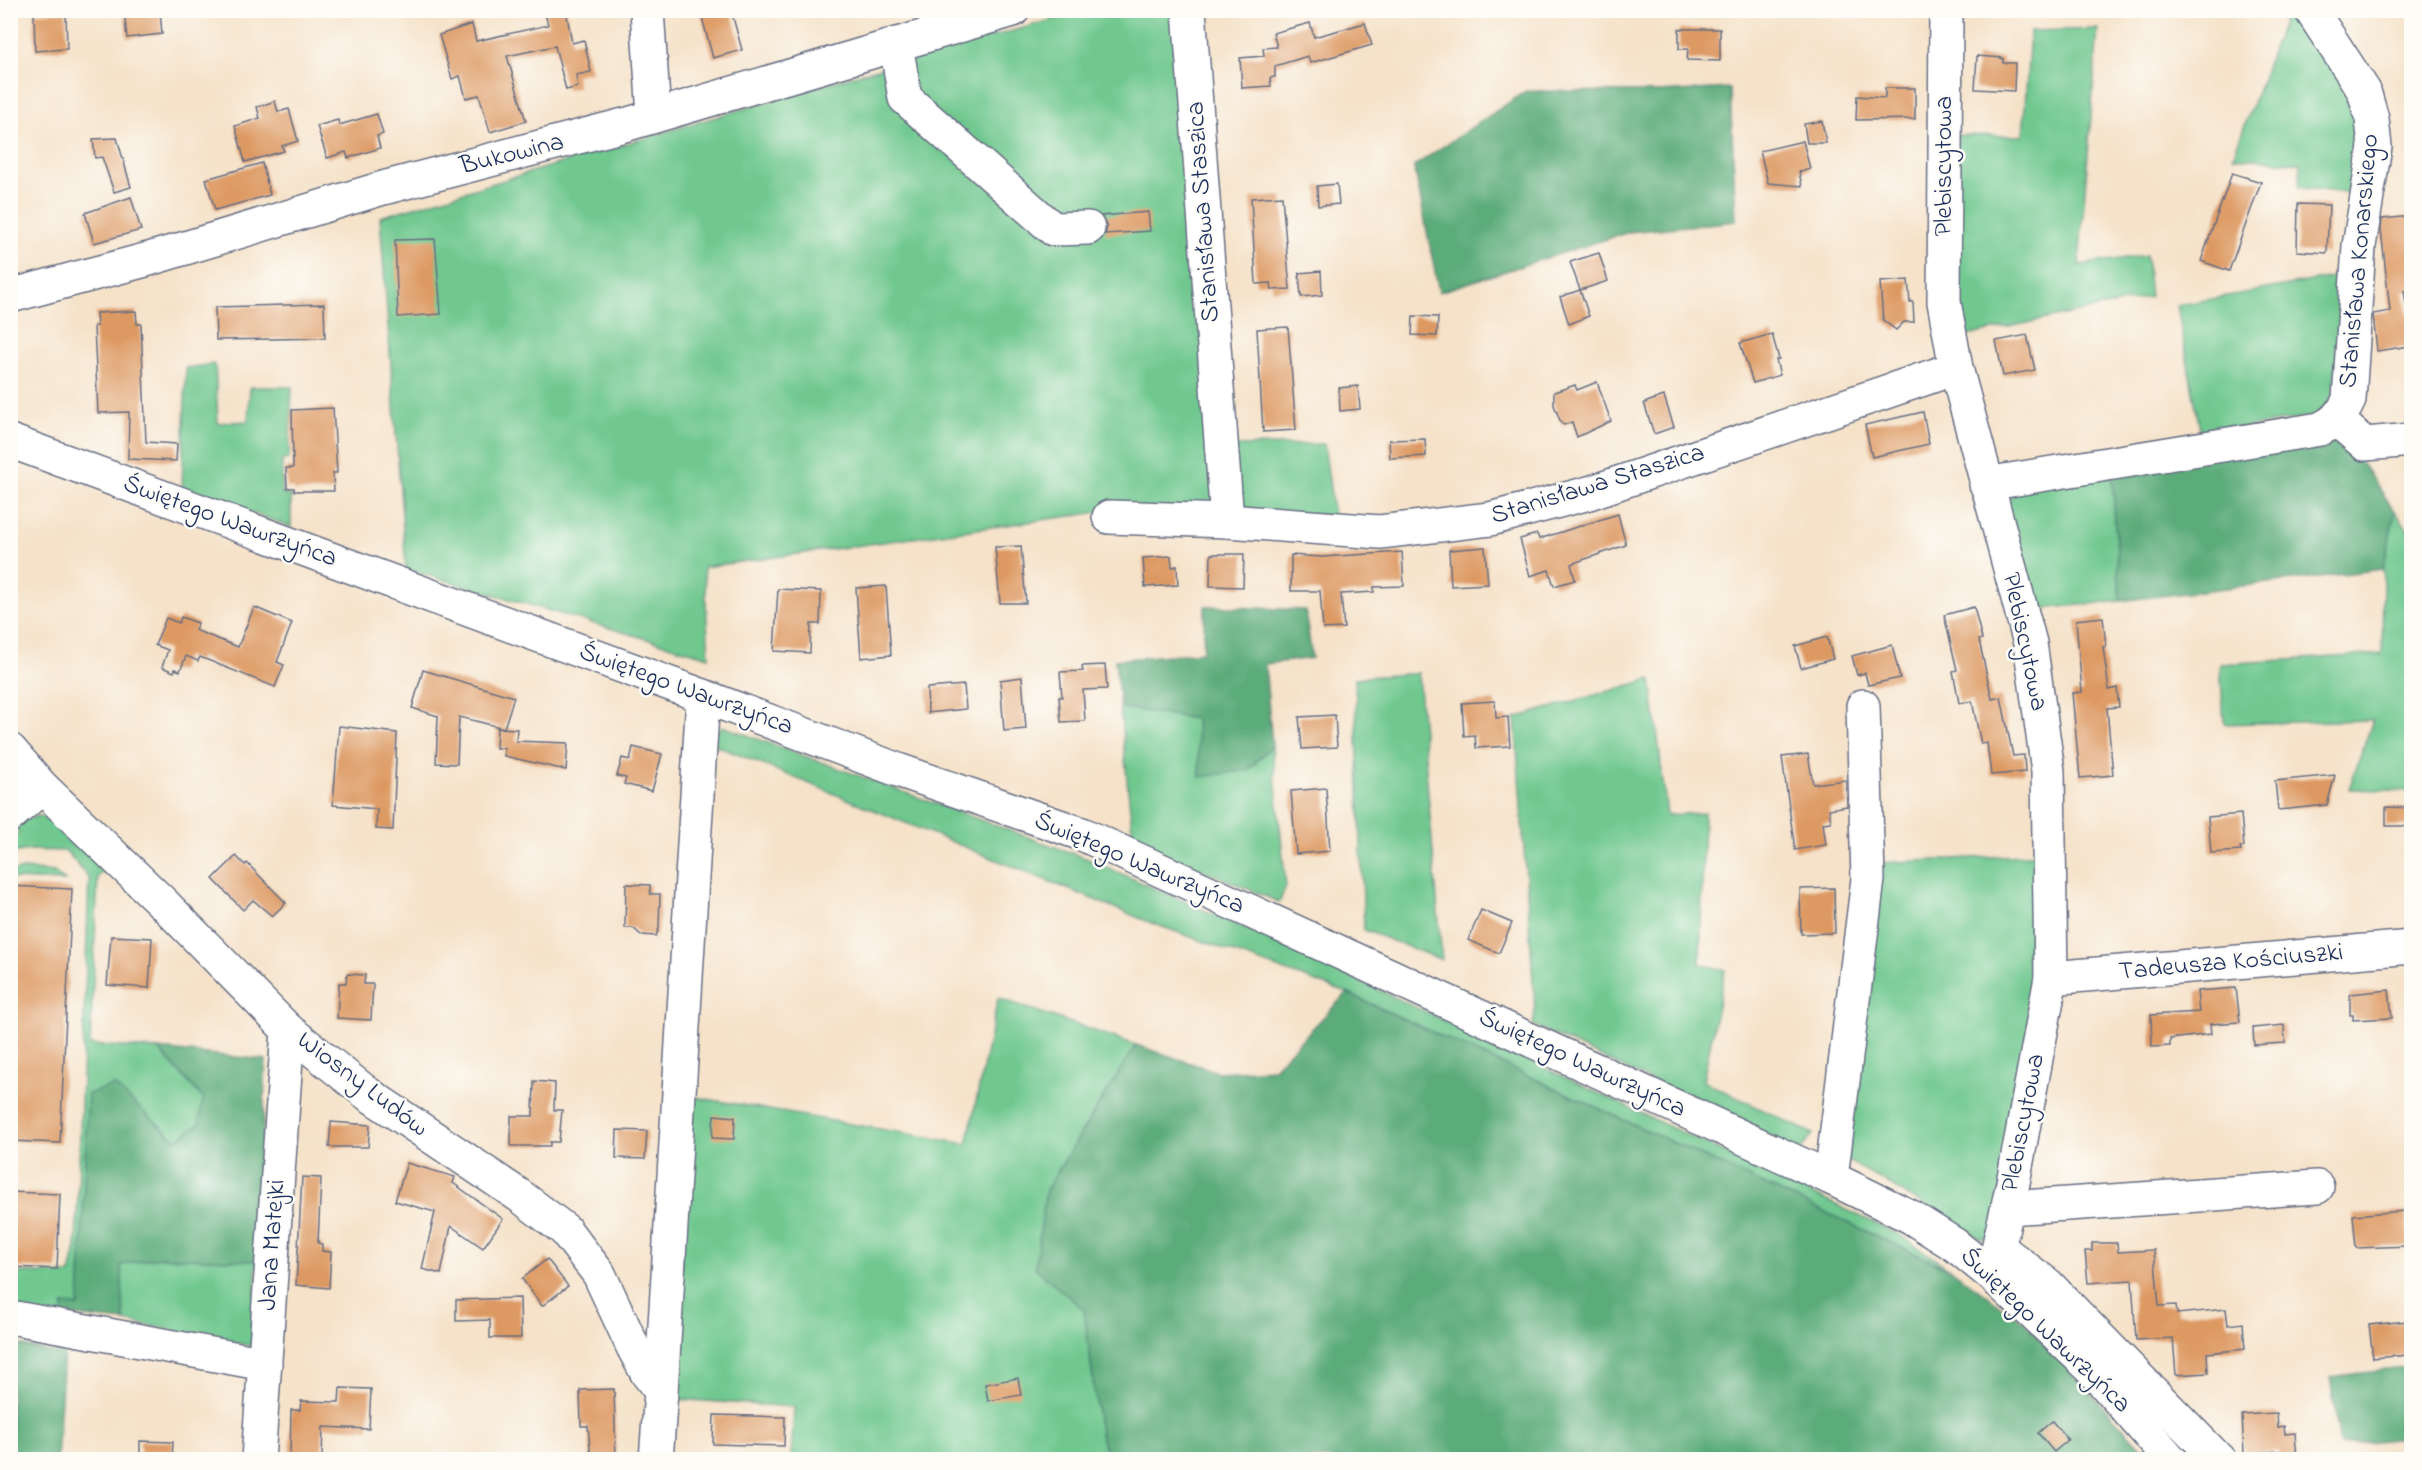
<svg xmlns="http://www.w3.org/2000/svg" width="2422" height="1470" font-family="'Indie Flower',sans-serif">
  <rect width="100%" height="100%" fill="#fdfcf7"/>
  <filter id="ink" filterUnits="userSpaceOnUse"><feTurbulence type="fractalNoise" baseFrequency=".0167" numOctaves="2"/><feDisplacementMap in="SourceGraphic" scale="12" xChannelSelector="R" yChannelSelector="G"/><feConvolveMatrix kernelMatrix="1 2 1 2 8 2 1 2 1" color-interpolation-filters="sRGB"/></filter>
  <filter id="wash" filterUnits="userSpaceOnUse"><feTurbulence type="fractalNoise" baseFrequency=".008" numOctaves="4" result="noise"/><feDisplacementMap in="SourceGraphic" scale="24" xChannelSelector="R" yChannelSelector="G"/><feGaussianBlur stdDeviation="1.35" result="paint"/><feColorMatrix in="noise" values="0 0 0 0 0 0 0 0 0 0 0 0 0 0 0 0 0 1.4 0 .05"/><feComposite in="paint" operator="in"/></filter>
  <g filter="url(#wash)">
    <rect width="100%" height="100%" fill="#f5e2c9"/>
    <g fill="#6fc88f" stroke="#457c76" stroke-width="1.5">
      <polygon points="1083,11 1189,11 1227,521 1107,511 704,567 709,657 406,569 380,217 863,73"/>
      <polygon points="2287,11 2295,11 2351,91 2365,125 2359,195 2299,187 2301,163 2233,157"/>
      <polygon points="2098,29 2079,265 2146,255 2150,297 1961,337 1952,135 2023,136 2030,31"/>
      <polygon points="2349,274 2331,407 2313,416 2201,435 2177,305"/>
      <polygon points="215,364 218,423 248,421 250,387 292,387 289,459 282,460 282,494 291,496 291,527 182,488 186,368"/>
      <polygon points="1324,444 1334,516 1236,511 1233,446"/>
      <polygon points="2112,472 2120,601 2040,609 2007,505 2014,488"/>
      <polygon points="2395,511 2411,534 2411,791 2349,789 2373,720 2224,724 2220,664 2382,654 2383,569"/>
      <polygon points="1418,673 1442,960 1364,930 1355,678"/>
      <polygon points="1651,679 1667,815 1704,813 1700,964 1725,970 1703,1081 1813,1134 1800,1151 1533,1025 1535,1010 1515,718"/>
      <polygon points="1120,707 1196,718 1200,776 1248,770 1272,746 1286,887 1279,902 1133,841"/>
      <polygon points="722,726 1088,859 1290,948 1898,1234 1953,1271 1347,993 1149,922 707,742"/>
      <polygon points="39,816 58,820 113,862 98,876 90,1045 158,1049 203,1098 200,1124 176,1140 150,1117 88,1094 79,1306 63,1315 11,1312 11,1272 70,1274 76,1247 89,878 66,851 30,850 11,853 10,841 19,833 13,827 29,818"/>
      <polygon points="2042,854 2041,977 1995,1232 1983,1240 1844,1158 1880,863"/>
      <polygon points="23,869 54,872 65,881 11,879 11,872"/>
      <polygon points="998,998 1136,1045 1046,1190 1084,1310 1100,1433 1108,1459 791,1459 794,1407 675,1399 689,1096 967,1144"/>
      <polygon points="159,1257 257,1261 252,1346 124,1321 121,1265"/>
    </g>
    <g fill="#5bac7a" stroke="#3b6e6c" stroke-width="1.5">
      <polygon points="1730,88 1736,221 1629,232 1439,292 1414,166 1526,91 1659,92"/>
      <polygon points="2331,432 2351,448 2395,511 2383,569 2120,601 2112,472"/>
      <polygon points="1205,606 1305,610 1312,658 1265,664 1272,746 1248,770 1200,777 1196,719 1120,707 1115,660 1203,652"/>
      <polygon points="1347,993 1953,1271 2025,1323 2152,1459 1108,1459 1100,1433 1084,1310 1035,1268 1046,1190 1136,1045 1218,1072 1273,1069"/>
      <polygon points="158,1049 266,1060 257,1261 159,1257 121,1265 124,1321 63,1315 63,1305 79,1306 88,1094 114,1085 176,1140 199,1124 203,1098"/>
      <polygon points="11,1343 64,1355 57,1459 11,1459"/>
      <polygon points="2411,1367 2411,1437 2340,1445 2330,1377"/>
    </g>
    <g id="blocks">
      <g fill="#dd9962">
        <polygon points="124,10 160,10 162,34 127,38"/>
        <polygon points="544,10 566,10 572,43 584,40 591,72 576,75 578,87 566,90 555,46 507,56 526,121 490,132 479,95 466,98 460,76 452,79 439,35 472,24 476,41 548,25"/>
        <polygon points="700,10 731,10 742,50 713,58"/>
        <polygon points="66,12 67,49 35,51 34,13"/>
        <polygon points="1310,23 1314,37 1365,23 1372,45 1310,63 1308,56 1275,66 1275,77 1270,78 1271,86 1242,88 1240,58 1264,56 1263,48 1277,47 1273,33"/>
        <polygon points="1679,29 1720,29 1720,61 1687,60 1688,49 1679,49"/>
        <polygon points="1977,56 2003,58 2003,63 2015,63 2014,91 1975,89"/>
        <polygon points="1885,88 1915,88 1915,119 1856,120 1857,96 1885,98"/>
        <polygon points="275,101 278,112 289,109 298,141 282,146 284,151 245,162 235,126 260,118 257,107"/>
        <polygon points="377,114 383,134 377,136 380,148 348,158 346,152 327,158 317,126 338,120 339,125"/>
        <polygon points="1822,121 1826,143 1807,143 1804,124"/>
        <polygon points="117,138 131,187 114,192 102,157 95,158 93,139"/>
        <polygon points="1803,141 1810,169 1799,172 1802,186 1768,183 1760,151"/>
        <polygon points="262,163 270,195 215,210 206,179"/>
        <polygon points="2232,173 2261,182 2229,271 2201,261"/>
        <polygon points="1337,184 1339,204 1318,206 1317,186"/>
        <polygon points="1282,196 1290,289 1272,290 1271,283 1256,284 1251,198"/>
        <polygon points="131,197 141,230 94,243 85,213"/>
        <polygon points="2298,204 2329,205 2327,253 2297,251"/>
        <polygon points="1148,212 1150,231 1105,234 1107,227 1101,216"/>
        <polygon points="2412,216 2412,290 2404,291 2411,337 2409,337 2410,346 2377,351 2373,314 2390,311 2381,229 2382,219"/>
        <polygon points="435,239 441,314 398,317 395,240"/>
        <polygon points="1599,253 1608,281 1580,290 1570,262"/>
        <polygon points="1321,271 1322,295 1301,297 1299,273"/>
        <polygon points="1908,280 1910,302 1913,302 1914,322 1904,322 1896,330 1883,320 1880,282"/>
        <polygon points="1580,290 1589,316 1569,324 1560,297"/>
        <polygon points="324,304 325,338 216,340 215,307"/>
        <polygon points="136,311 137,324 141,324 146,442 177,444 176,461 128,459 129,412 98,413 94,326 97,326 96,313"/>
        <polygon points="1413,316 1438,317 1437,336 1412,335"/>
        <polygon points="1288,327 1296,430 1263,432 1257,329"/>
        <polygon points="1772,334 1779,359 1776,360 1780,375 1753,383 1740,343"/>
        <polygon points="2027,335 2035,370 2003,376 1996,341"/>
        <polygon points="1597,382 1611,421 1577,437 1572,422 1564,425 1561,423 1554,405 1554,392 1575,385 1577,390"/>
        <polygon points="1358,386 1360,409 1340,411 1339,388"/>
        <polygon points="1664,396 1674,427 1654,434 1644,403"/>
        <polygon points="333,408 337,473 333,473 334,491 294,491 294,488 287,488 286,468 293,468 292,410"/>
        <polygon points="1923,412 1929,444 1872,457 1865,425"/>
        <polygon points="1425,439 1426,456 1390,458 1389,440"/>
        <polygon points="1618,514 1626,545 1571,564 1575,580 1554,586 1549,570 1530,576 1520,539 1537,534 1539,539"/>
        <polygon points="1021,546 1026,603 1000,603 995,547"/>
        <polygon points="1485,547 1488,584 1451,586 1449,550"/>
        <polygon points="1402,552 1404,586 1374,587 1374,592 1341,594 1344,628 1323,629 1320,591 1291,591 1291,555 1322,557"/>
        <polygon points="1211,554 1244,554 1243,587 1210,586"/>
        <polygon points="1171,556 1172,567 1177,566 1178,585 1145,587 1143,558"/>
        <polygon points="886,586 891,655 861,658 856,588"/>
        <polygon points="778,589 821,591 820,624 811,624 810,653 774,651"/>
        <polygon points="254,607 292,623 277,662 284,665 275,687 200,657 198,661 186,656 180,671 175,669 174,672 162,667 168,650 155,645 166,618 179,623 181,617 198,623 195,630 238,647"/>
        <polygon points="1974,607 1982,639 1979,640 1992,699 2001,697 2013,756 2024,755 2025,772 1991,775 1987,743 1981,744 1972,701 1959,703 1953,671 1957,670 1944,615"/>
        <polygon points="2103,617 2106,646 2103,647 2109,690 2117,688 2119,707 2107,708 2113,775 2080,778 2072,693 2082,692 2076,620"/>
        <polygon points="1827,637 1833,659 1801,668 1795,646"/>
        <polygon points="1892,645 1900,678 1868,685 1865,673 1857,675 1852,656"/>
        <polygon points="1105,665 1107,689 1083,690 1085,721 1061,722 1059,697 1062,697 1060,672 1083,671 1082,666"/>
        <polygon points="423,670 514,697 504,728 459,717 457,764 436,763 438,716 412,708"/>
        <polygon points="1022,677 1026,729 1004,731 1000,680"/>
        <polygon points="964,685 966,709 928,713 927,688"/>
        <polygon points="1495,701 1496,718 1508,717 1510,746 1476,748 1475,735 1464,736 1462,703"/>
        <polygon points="1335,715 1337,747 1302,749 1299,717"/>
        <polygon points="339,726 397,733 393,830 376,829 377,809 333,805"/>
        <polygon points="497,728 517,729 516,741 568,743 566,770 504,756 504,748 496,748"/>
        <polygon points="633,747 662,754 652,791 624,784 626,778 617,776 622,758 630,760"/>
        <polygon points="1808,754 1813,784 1846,780 1847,806 1829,809 1831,822 1823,823 1826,845 1795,850 1782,757"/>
        <polygon points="2335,775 2327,805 2278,810 2275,781"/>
        <polygon points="1326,788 1330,851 1296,854 1291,791"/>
        <polygon points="2386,807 2412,808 2412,826 2386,826"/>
        <polygon points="2241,814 2244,847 2240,847 2241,851 2211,853 2208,817"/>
        <polygon points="236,856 245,865 247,863 286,903 272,916 253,900 243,910 213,879"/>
        <polygon points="626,884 650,885 650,894 660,894 659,928 656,936 641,935 633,928 625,928"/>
        <polygon points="10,886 72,889 60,1143 10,1141"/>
        <polygon points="1834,888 1835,933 1801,934 1800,889"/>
        <polygon points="1481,910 1512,923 1499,953 1468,940"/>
        <polygon points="111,936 152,938 149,988 107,985"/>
        <polygon points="347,974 365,975 364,984 373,984 371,1020 337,1018 339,983 346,983"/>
        <polygon points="2236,988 2240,1022 2210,1024 2211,1034 2170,1039 2170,1046 2152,1047 2151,1015 2199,1012 2197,991"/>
        <polygon points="2389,990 2392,1018 2353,1020 2353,1015 2350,1015 2350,994"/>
        <polygon points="2284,1025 2285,1043 2254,1045 2253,1028"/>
        <polygon points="534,1081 555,1083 554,1110 562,1110 559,1142 550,1142 550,1146 511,1146 511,1116 533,1116"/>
        <polygon points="714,1115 735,1117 734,1139 712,1138"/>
        <polygon points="331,1122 370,1125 368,1147 329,1147"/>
        <polygon points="617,1130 647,1131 645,1159 616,1158"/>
        <polygon points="407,1163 455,1177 453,1183 503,1219 483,1248 451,1226 441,1274 422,1269 435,1212 395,1201"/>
        <polygon points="302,1177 321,1178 318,1243 322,1244 322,1251 331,1252 329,1288 296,1285"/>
        <polygon points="10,1192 60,1194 57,1269 10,1267"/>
        <polygon points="2405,1211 2410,1246 2356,1248 2353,1215"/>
        <polygon points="2092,1243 2117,1243 2118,1252 2154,1250 2159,1306 2176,1305 2177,1314 2226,1309 2228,1325 2243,1323 2245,1349 2207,1353 2208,1373 2176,1375 2173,1338 2136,1340 2132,1280 2088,1283 2085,1251 2092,1251"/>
        <polygon points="547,1259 568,1286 542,1306 522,1279"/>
        <polygon points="520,1298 521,1338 490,1338 490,1320 456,1321 456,1300"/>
        <polygon points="2407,1321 2410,1355 2373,1358 2369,1325"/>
        <polygon points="1018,1378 1021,1395 988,1401 985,1384"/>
        <polygon points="340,1388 371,1389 369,1429 323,1427 322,1458 290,1457 291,1410 300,1410 301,1401 339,1402"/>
        <polygon points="614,1389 616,1460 591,1460 588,1426 581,1426 580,1390"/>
        <polygon points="2277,1413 2278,1427 2284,1426 2285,1434 2295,1433 2297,1460 2280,1460 2279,1451 2244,1454 2242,1415"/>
        <polygon points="714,1415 785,1417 784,1446 713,1444"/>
        <polygon points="2052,1421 2068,1440 2054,1452 2038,1433"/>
        <polygon points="140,1441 173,1442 172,1460 140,1460"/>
      </g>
    </g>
  </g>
  <g filter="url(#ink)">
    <use href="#blocks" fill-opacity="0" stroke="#676e83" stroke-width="1.5"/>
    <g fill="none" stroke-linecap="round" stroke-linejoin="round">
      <defs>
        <g id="minor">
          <polyline points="647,10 654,116"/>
          <polyline points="1189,10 1227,521"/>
          <polyline points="1946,10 1944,302 1956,368 2030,643 2048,771 2051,978 2012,1188 1992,1275"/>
          <polyline points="896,44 905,98 1053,229 1088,228"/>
          <polyline points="10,296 149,259 383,188 628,124 1013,10"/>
          <polyline points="2336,419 2365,444 2412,440"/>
          <polyline points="10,441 703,696 898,770 1082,834 1831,1178 1911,1217 1955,1245 1992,1275 2090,1367 2171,1460"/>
          <path d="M1986,484L2320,429C2334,423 2343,414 2349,400L2359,246L2375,147L2372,119L2364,91L2311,10"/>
          <polyline points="1109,517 1227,521 1380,532 1490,519 1589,493 1956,368"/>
          <polyline points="10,750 42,787 166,906 288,1030 368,1094 520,1196 565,1230 599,1274 633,1347 647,1373 661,1391 656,1460"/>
          <polyline points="10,815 42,787"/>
          <polyline points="2051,978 2412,947"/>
          <polyline points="1831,1178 1868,879 1863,706"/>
          <polyline points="2008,1208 2317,1187"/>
          <polyline points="1999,1248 2048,1285 2219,1460"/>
          <polyline points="10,1317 265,1364"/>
          <polyline points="661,1391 703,696"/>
          <polyline points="258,1460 288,1030"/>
        </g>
      </defs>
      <use href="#minor" stroke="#676e83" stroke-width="36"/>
      <use href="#minor" stroke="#fff" stroke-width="33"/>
    </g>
  </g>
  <g text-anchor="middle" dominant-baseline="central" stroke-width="5" stroke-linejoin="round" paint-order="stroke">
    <g font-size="26" fill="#1b2f5e" stroke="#fdfcf7">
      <text transform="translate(512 155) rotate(-14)">Bukowina</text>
      <text transform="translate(1945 166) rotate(-90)">Plebiscytowa</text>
      <text transform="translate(1204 212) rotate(-94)">Stanisława Staszica</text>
      <text transform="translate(2360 261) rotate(-85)">Stanisława Konarskiego</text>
      <text transform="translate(1598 485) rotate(-17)">Stanisława Staszica</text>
      <text transform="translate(230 522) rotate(20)">Świętego Wawrzyńca</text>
      <text transform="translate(2024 642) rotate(78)">Plebiscytowa</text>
      <text transform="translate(686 690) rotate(20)">Świętego Wawrzyńca</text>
      <text transform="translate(1139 864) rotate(23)">Świętego Wawrzyńca</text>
      <text transform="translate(2231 963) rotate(-5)">Tadeusza Kościuszki</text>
      <text transform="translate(1582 1064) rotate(25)">Świętego Wawrzyńca</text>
      <text transform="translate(362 1085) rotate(37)">Wiosny Ludów</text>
      <text transform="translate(2024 1123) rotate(-79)">Plebiscytowa</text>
      <text transform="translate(273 1245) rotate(-86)">Jana Matejki</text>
      <text transform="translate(2045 1331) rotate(44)">Świętego Wawrzyńca</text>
    </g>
  </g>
  <rect width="2422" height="1470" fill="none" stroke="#fdfcf7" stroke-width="36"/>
</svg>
